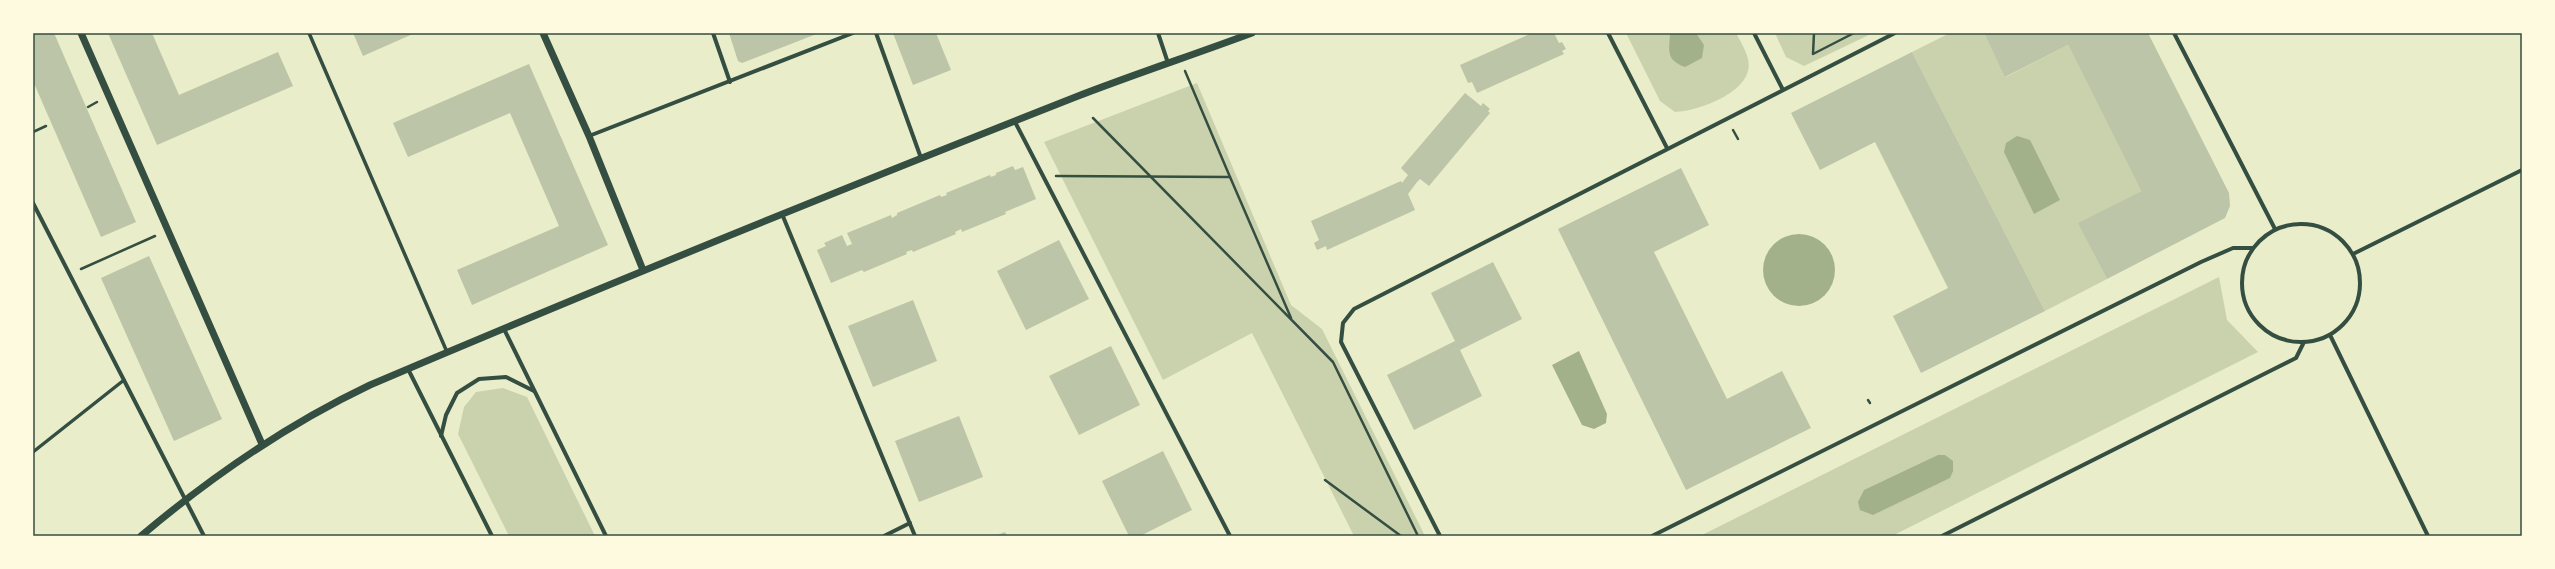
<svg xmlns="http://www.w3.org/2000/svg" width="2555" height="569" font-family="'DejaVu Sans',sans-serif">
  <rect width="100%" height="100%" fill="#e9edc9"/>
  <g fill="#cad2ad">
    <path d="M1626,33H1736C1740,41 1746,50 1748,59C1756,91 1699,111 1675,112L1660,101Z"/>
    <polygon points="1775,33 1873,33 1804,66 1786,57"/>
    <polygon points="1950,33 1984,33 2006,77 2068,45 2141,191 2079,223 2107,279 2045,311 1912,52"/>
    <polygon points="1197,83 1291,305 1322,329 1425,536 1354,536 1252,333 1163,380 1044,142"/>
    <polygon points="2219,277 2227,320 2258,352 1892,536 1700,536"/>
    <polygon points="503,388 527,397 595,536 509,536 458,434 464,407 476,392"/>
  </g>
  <g fill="#a3b18a">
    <path d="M1668,33H1696L1704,45L1702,58L1685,67C1666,60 1669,51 1670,34Z"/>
    <polygon points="2017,136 2030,140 2060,200 2034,214 2004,152 2006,143"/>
    <circle cx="1799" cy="270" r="36"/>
    <polygon points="1579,351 1607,414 1606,423 1594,429 1582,425 1552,365"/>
    <polygon points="1938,455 1945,455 1953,461 1953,471 1950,478 1873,515 1860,510 1858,502 1864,490"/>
  </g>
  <g fill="#bcc5a7">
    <polygon points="33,33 54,33 136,222 101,237 33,81"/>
    <polygon points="108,33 152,33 179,95 278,52 293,86 157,145"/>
    <polygon points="353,33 415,33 363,56"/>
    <polygon points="729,33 819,33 742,63 738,61"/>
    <polygon points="893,33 936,33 951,70 913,85"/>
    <polygon points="1532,33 1554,33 1559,43 1562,42 1566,49 1562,51 1564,54 1477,93 1472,82 1468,83 1460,65"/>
    <polygon points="1984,33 2148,33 2229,193 2230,206 2225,218 2107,279 2078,223 2141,191 2068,45 2005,77"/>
    <polygon points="1912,52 2045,311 1921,373 1893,316 1948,288 1875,142 1820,170 1791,113"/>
    <polygon points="529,64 608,245 472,305 457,270 559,226 510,113 408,157 393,123"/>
    <polygon points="1465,93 1481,106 1483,103 1490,109 1488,111 1490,113 1429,186 1420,179 1417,182 1408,194 1415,210 1327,250 1326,246 1317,250 1314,243 1319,240 1311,221 1401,181 1402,183 1408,175 1401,168"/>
    <polygon points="1013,166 1015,170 1023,167 1036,199 1005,212 1006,214 962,232 961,229 955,232 956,234 913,252 912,250 906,252 907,254 864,272 862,270 831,283 817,250 826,246 824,243 842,235 847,246 852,244 847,233 891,215 892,218 897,215 897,213 940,195 941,197 947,195 946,193 990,175 991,177 996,175 996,173"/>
    <polygon points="1681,168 1709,225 1654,252 1727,399 1782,371 1811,428 1686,490 1558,229"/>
    <polygon points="1059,240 1089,299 1026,330 997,271"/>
    <polygon points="149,256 222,419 174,441 101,278"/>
    <polygon points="1493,262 1522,319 1460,350 1482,396 1414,430 1387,375 1455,341 1431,293"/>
    <polygon points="913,300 937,361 873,387 848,326"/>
    <polygon points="1111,346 1140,405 1079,435 1049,376"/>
    <polygon points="959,416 983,477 919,502 895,441"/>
    <polygon points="1163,451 1192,510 1140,536 1129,536 1102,481"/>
    <polygon points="1005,532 1007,536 995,536"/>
  </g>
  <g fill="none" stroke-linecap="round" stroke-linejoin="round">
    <g stroke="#344e41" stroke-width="2.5">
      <polyline points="1814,33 1813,54 1854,33"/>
      <polyline points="1185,71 1230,177"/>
      <polyline points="88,107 97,102"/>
      <polyline points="1093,118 1333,362 1418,536"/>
      <polyline points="1733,130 1738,139"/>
      <polyline points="33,132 46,126"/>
      <polyline points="1056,176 1230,177 1291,318"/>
      <polyline points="81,269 155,236"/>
      <polyline points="1868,400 1870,403"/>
      <polyline points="1325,480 1401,536"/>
    </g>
    <g stroke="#344e41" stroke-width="3.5">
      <polyline points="309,33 447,352"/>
      <polyline points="33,452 124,380"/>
    </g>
    <g stroke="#344e41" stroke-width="4">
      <polyline points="713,33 730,82"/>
      <polyline points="876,33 921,158"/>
      <polyline points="1158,33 1168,63"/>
      <polyline points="1608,33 1667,148"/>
      <polyline points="1754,33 1782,88"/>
      <polyline points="2174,33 2275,229"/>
      <polyline points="1015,122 1230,536"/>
      <polyline points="589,136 853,33"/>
      <polyline points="33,203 204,536"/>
      <polyline points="782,214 915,536"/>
      <circle cx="2301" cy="283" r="59"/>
      <polyline points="2353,254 2522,170"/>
      <polyline points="504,329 606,536"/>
      <polyline points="2330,335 2428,536"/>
      <polyline points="408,369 492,536"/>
      <polyline points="441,436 446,415 457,393 479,379 506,377 534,391"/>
      <polyline points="884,536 910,523"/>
      <polyline points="1440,536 1341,342 1343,323 1354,309 1895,33"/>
      <polyline points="1652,536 2201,262 2233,248 2252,248"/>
      <polyline points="1942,536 2272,370 2296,358 2304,342"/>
    </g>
    <g stroke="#344e41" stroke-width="7">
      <polyline points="81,33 262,444"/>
      <polyline points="543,33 589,136 643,270"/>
      <path d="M141,536C212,476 286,425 370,385C603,286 837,191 1073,98C1132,75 1193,55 1252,33"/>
    </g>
  </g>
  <rect width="2555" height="569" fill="none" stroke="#fefae0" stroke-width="68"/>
  <rect x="34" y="34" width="2487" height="501" fill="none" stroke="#344e41" stroke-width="1.5"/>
</svg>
